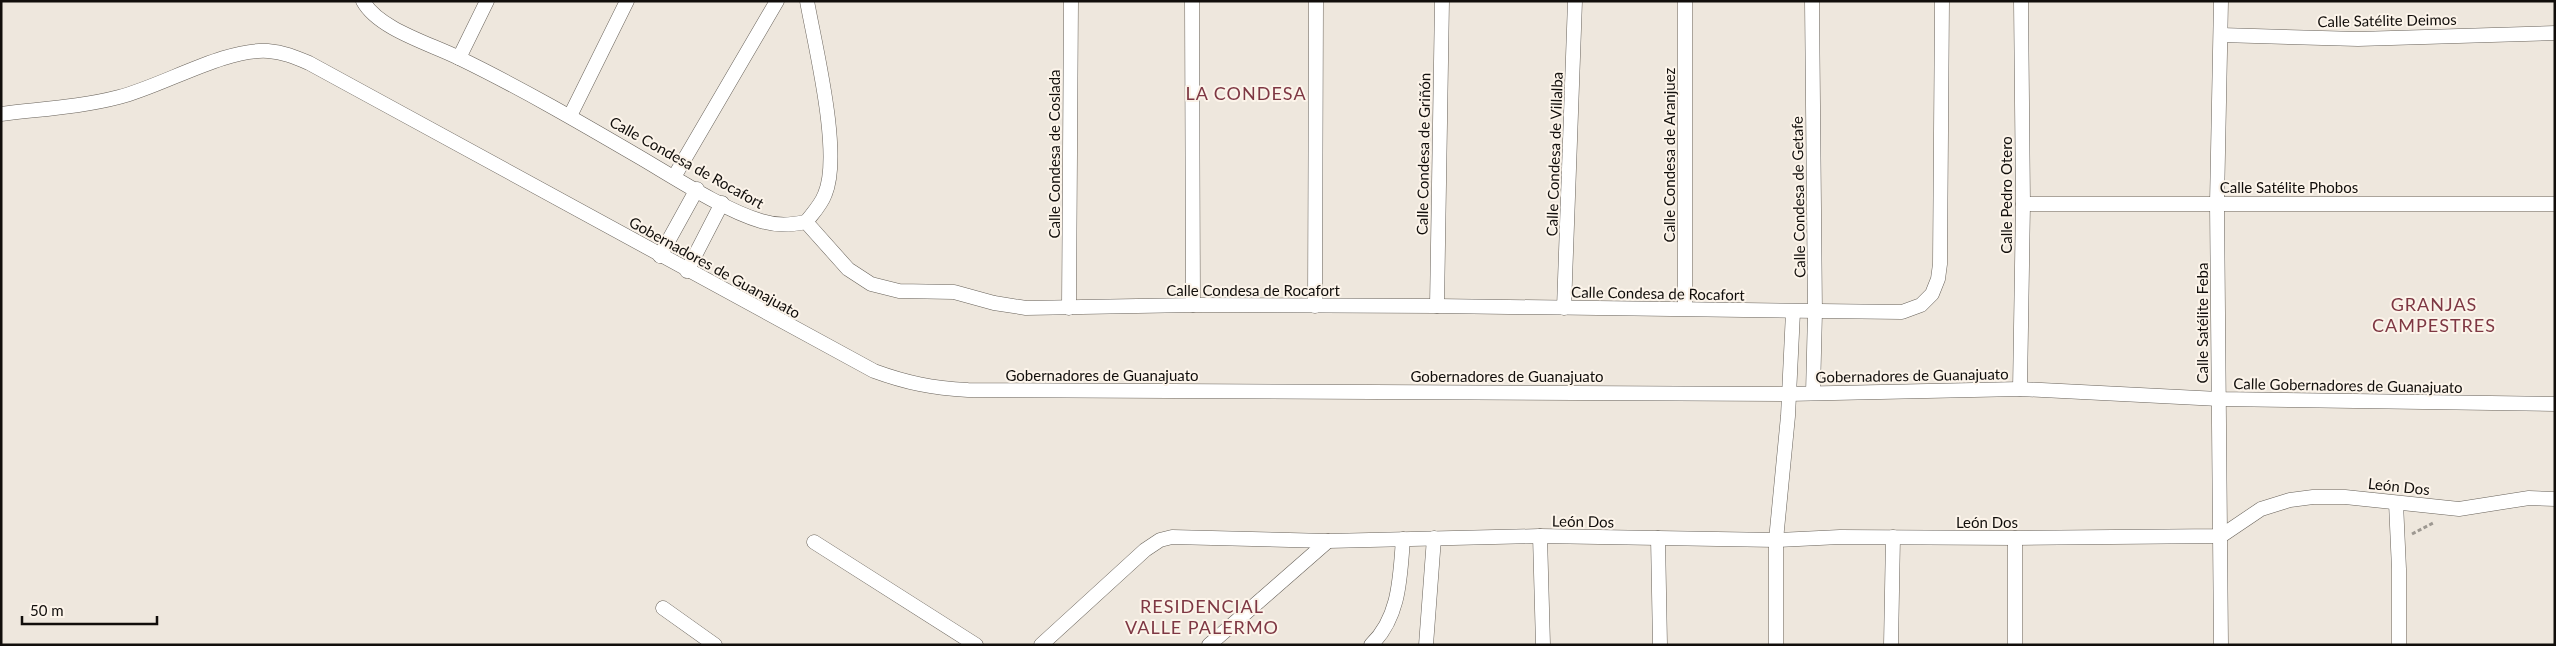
<svg xmlns="http://www.w3.org/2000/svg" width="2556" height="646" font-family="Lato,sans-serif">
  <rect width="100%" height="100%" fill="#eee7dd"/>
  <g fill="none" stroke-linecap="round" stroke-linejoin="round">
    <defs>
      <g id="minor">
        <path d="M363,1C378,29 431,44 459,58C521,88 581,123 641,158C675,178 724,210 761,221C777,226 790,225 806,222L848,269L871,284L899,291L954,292L994,303L1026,308L1193,305L1437,306L1902,312L1921,305L1932,294L1938,279L1940,264L1942,1"/>
        <polyline points="1192,1 1193,305"/>
        <polyline points="1812,1 1815,312 1813,393"/>
        <polyline points="2221,1 2217,203 2221,645"/>
        <polyline points="2221,35 2358,39 2555,33"/>
        <polyline points="459,58 487,1"/>
        <path d="M1,114C40,109 81,107 119,97C163,86 225,48 268,51C283,52 295,57 309,63L874,371C907,383 932,388 968,390L1788,394L2020,389L2219,399L2555,404"/>
        <polyline points="570,116 627,1"/>
        <polyline points="674,177 777,1"/>
        <polyline points="2023,204 2555,204"/>
        <path d="M806,222C813,213 821,205 825,194C842,154 815,46 807,1"/>
        <polyline points="660,256 697,189"/>
        <polyline points="687,271 722,203"/>
        <polyline points="1315,306 1316,1"/>
        <polyline points="1437,306 1442,1"/>
        <polyline points="1069,308 1071,1"/>
        <polyline points="1564,308 1575,1"/>
        <polyline points="1685,308 1685,1"/>
        <polyline points="2020,389 2023,204 2021,1"/>
        <polyline points="2396,503 2399,569 2399,645"/>
        <polyline points="1540,536 1543,645"/>
        <polyline points="1658,538 1660,645"/>
        <polyline points="814,542 976,645"/>
        <polyline points="663,608 715,645"/>
        <polyline points="1041,645 1145,550 1160,540 1172,537 1328,541 1540,536 1776,540 1840,537 2015,538 2221,536 2261,509 2290,500 2313,497 2345,497 2459,509 2529,498 2555,499"/>
        <polyline points="1209,645 1328,541"/>
        <path d="M1371,645C1400,617 1400,577 1403,539"/>
        <polyline points="1426,645 1434,538"/>
        <polyline points="1776,645 1776,540 1788,416 1793,312"/>
        <polyline points="1891,645 1893,537"/>
        <polyline points="2015,645 2015,538"/>
      </g>
    </defs>
    <use href="#minor" stroke="#68625a" stroke-width="15"/>
    <polyline stroke="#9d9891" stroke-width="3" stroke-dasharray="4 2.5" stroke-linecap="butt" points="2412,534 2435,522"/>
    <use href="#minor" stroke="#fff" stroke-width="14"/>
  </g>
  <g text-anchor="middle" dominant-baseline="central" stroke-width="4" stroke-linejoin="round" paint-order="stroke">
    <g font-size="15" fill="#110e0b" stroke="#fcf4ea">
      <text transform="translate(2387 20) rotate(-1)">Calle Satélite Deimos</text>
      <text transform="translate(1054 154) rotate(-90)">Calle Condesa de Coslada</text>
      <text transform="translate(1423 154) rotate(-89)">Calle Condesa de Griñón</text>
      <text transform="translate(1554 154) rotate(-88)">Calle Condesa de Villalba</text>
      <text transform="translate(1669 155) rotate(-90)">Calle Condesa de Aranjuez</text>
      <text transform="translate(687 162) rotate(29)">Calle Condesa de Rocafort</text>
      <text x="2289" y="187">Calle Satélite Phobos</text>
      <text transform="translate(2006 195) rotate(-90)">Calle Pedro Otero</text>
      <text transform="translate(1798 197) rotate(-91)">Calle Condesa de Getafe</text>
      <text transform="translate(715 267) rotate(29)">Gobernadores de Guanajuato</text>
      <text x="1253" y="290">Calle Condesa de Rocafort</text>
      <text transform="translate(1658 293) rotate(1)">Calle Condesa de Rocafort</text>
      <text transform="translate(2202 323) rotate(-90)">Calle Satélite Feba</text>
      <text x="1102" y="375">Gobernadores de Guanajuato</text>
      <text transform="translate(1912 375) rotate(-1)">Gobernadores de Guanajuato</text>
      <text x="1507" y="376">Gobernadores de Guanajuato</text>
      <text transform="translate(2348 385) rotate(1)">Calle Gobernadores de Guanajuato</text>
      <text transform="translate(2399 486) rotate(6)">León Dos</text>
      <text transform="translate(1583 521) rotate(1)">León Dos</text>
      <text x="1987" y="522">León Dos</text>
    </g>
    <g font-size="18" letter-spacing="1" fill="#7e3743" stroke="#fcf4ea">
      <text x="1246" y="93">LA CONDESA</text>
      <text x="2434" y="304">GRANJAS<tspan x="2434" dy="21">CAMPESTRES</tspan></text>
      <text x="1202" y="606">RESIDENCIAL<tspan x="1202" dy="21">VALLE PALERMO</tspan></text>
    </g>
  </g>
  <rect width="2556" height="646" fill="none" stroke="#110e0b" stroke-width="5"/>
  <path d="M22 616v8h135v-8" fill="none" stroke="#110e0b" stroke-width="2.5"/>
  <text x="30" y="616" font-size="15" fill="#110e0b" stroke="#fcf4ea" stroke-width="4" paint-order="stroke">50 m</text>
</svg>
